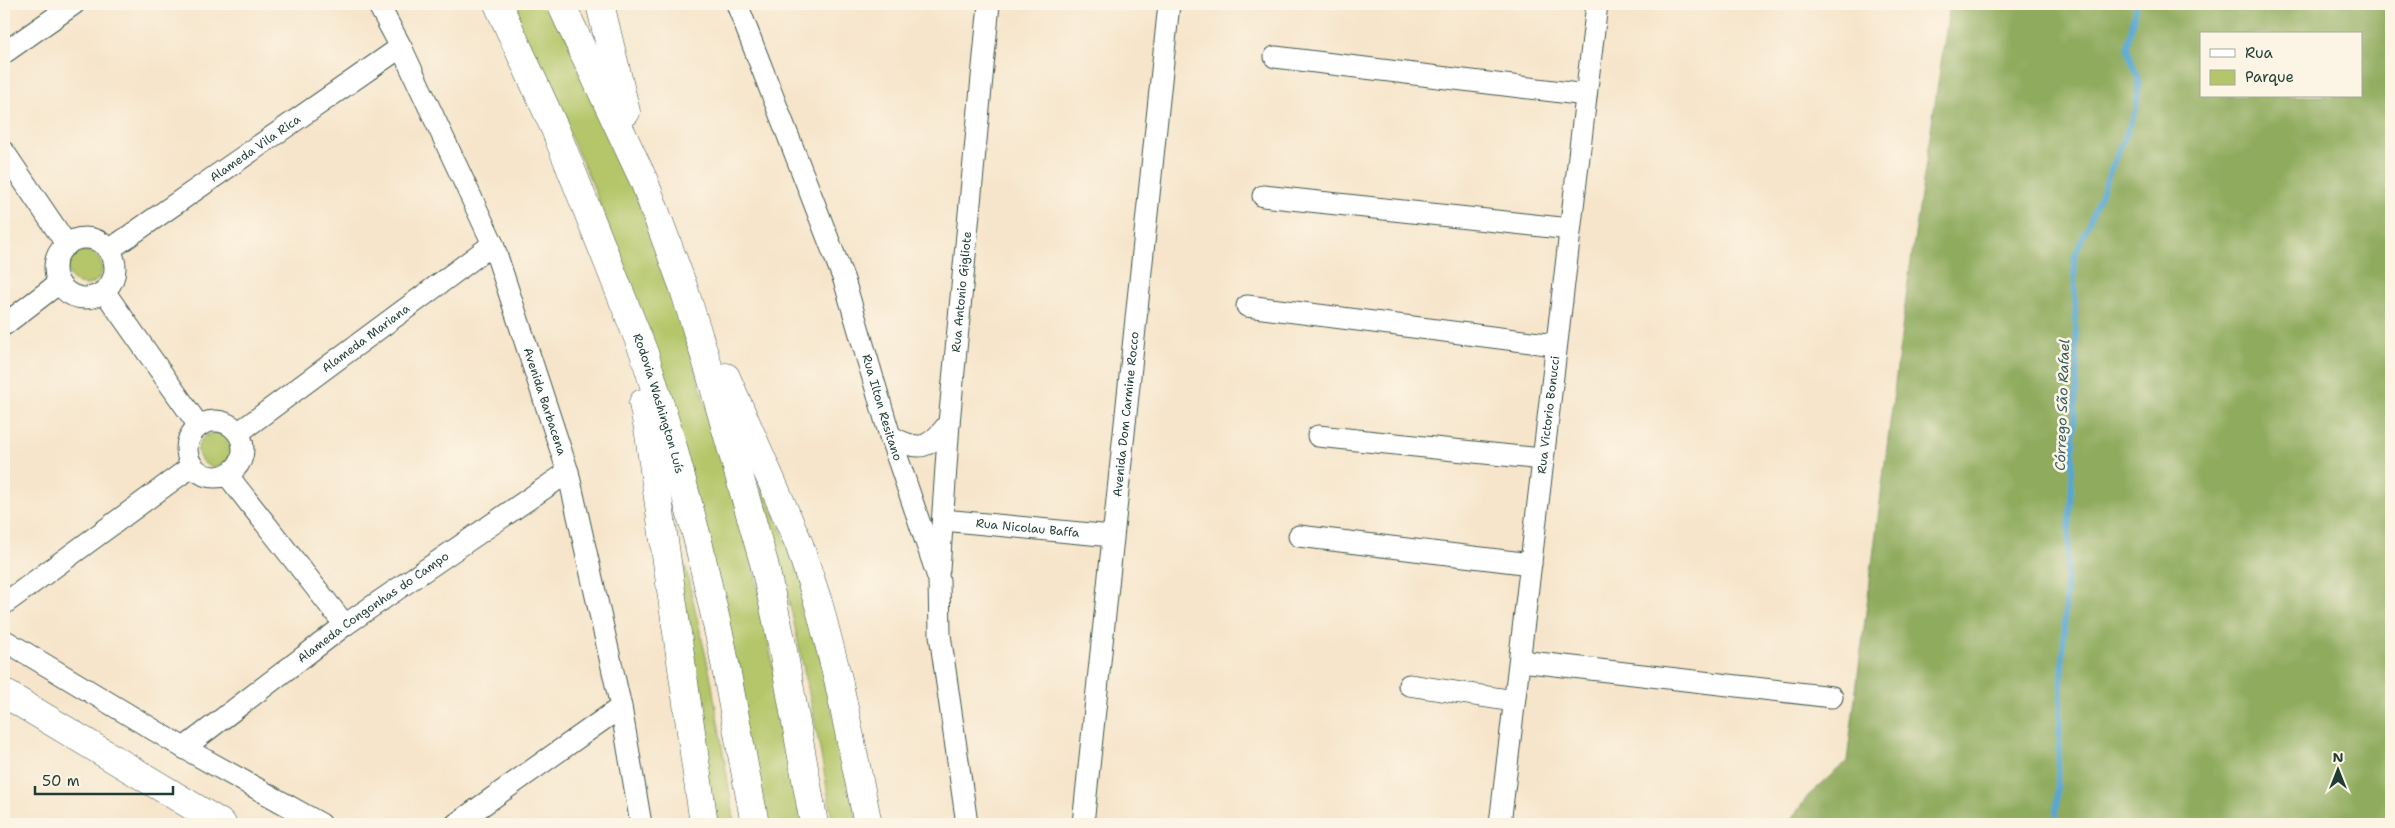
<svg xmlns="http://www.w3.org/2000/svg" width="2395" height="828" font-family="'Shantell Sans',sans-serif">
  <rect width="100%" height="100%" fill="#fcf5e5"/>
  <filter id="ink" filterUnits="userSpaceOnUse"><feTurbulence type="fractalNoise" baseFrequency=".02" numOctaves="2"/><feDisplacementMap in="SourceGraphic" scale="10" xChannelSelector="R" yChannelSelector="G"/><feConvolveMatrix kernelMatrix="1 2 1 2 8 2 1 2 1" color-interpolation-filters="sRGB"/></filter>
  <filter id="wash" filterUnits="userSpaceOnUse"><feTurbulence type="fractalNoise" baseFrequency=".0096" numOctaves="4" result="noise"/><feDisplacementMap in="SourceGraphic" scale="20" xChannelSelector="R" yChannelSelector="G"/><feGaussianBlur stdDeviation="1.12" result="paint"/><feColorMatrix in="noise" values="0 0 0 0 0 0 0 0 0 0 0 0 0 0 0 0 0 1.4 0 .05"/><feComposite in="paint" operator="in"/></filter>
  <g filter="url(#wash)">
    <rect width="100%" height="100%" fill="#f6e5cb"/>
    <g fill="#b4c669" stroke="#6a824e">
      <polygon points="509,4 552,4 636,196 672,293 752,559 804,824 766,824 648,333 592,183"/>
      <circle cx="85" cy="268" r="17"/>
      <circle cx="215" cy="450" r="17"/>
      <path d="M758,475L802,579L858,824H833C814,706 788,591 758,475Z"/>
      <polygon points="672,540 686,569 711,679 735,824 711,824"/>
    </g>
    <path fill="#8fab5d" stroke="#577448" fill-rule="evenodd" d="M1950,4H2391V824H1788L1808,796L1847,761L1909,274ZM2201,34H2361V96H2201Z"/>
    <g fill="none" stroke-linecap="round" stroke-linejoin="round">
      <polyline stroke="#58a7d2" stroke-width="5.5" points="2056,821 2061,694 2077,373 2074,258 2136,110 2139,82 2127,47 2137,4"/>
    </g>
  </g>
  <g filter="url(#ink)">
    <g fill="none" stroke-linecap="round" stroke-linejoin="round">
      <defs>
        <g id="minor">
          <path id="s1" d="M378,4L401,47L493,244L568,472L621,707L641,824"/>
          <path id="s2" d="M737,4L844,280L890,436L939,580L940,635L967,824"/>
          <polyline points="4,53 74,4"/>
          <polyline points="1275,57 1586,95"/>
          <polyline points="4,152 67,245"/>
          <polyline points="1263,196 1570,229"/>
          <circle cx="85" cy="268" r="30"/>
          <path id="s3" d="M109,250L401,47"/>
          <polyline points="104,291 199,426"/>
          <polyline points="1247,306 1555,345"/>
          <polyline points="4,325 59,283"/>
          <circle cx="215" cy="449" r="28"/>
          <path id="s4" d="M238,433L493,244"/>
          <path d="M890,436C919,452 928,450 949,423"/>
          <polyline points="1318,436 1542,459"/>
          <polyline points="228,476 345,625"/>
          <path id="s5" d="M943,520L1112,536"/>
          <polyline points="1299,536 1531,564"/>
          <path id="s6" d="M939,570L949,423L989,4"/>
          <polyline points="4,604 192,466"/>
          <polyline points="4,640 184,748 321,824"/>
          <polyline points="1521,661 1832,697"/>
          <polyline points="1409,685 1514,701"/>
          <path id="s7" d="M184,748L345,625L568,472"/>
          <polyline points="456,824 621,707"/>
          <path id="s8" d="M1083,824L1169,4"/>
          <path id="s9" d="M1500,824L1597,4"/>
        </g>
        <polyline id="major" points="4,693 222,824"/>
        <g id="highway">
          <path id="s10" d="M498,4L555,129L644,353L673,447L698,541L722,647L755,824"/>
          <polyline points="561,4 644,181 683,286 708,366 764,563 781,639 814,824"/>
          <polyline points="600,4 626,112"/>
          <polyline points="726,377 799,544 819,605 838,679 868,824"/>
          <polyline points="643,403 649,434 704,824"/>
        </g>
      </defs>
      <use href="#minor" stroke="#3f564b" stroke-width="23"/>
      <use href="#major" stroke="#3f564b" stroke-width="29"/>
      <use href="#highway" stroke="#3f564b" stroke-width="29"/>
      <use href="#minor" stroke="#fff" stroke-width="21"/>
      <use href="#major" stroke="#fff" stroke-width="28"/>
      <use href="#highway" stroke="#fff" stroke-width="28"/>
    </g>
  </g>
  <g text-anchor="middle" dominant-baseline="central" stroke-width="5" stroke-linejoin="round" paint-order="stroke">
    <g font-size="12" fill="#1f3d34" stroke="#fcf5e5">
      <text stroke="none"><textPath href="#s3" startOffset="178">Alameda Vila Rica</textPath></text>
      <text stroke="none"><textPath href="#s6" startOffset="279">Rua Antonio Gigliote</textPath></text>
      <text stroke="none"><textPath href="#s4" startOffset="159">Alameda Mariana</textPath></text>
      <text stroke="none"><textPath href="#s1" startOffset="432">Avenida Barbacena</textPath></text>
      <text stroke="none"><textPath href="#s10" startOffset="431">Rodovia Washington Luís</textPath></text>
      <text stroke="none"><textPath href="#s2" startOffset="429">Rua Ilton Resitano</textPath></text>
      <text stroke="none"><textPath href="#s8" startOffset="412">Avenida Dom Carmine Rocco</textPath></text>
      <text stroke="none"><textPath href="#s9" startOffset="412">Rua Victorio Bonucci</textPath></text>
      <text stroke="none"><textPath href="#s5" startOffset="85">Rua Nicolau Baffa</textPath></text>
      <text stroke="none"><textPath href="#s7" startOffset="236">Alameda Congonhas do Campo</textPath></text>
    </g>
    <g font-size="14" font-style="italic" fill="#305d63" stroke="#fcf5e5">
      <text transform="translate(2062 405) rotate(-88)">Córrego São Rafael</text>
    </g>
  </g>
  <rect width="2395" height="828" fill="none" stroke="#fcf5e5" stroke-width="20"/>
  <rect x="2200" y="32" width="162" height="65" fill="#fcf5e5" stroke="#a4ab9e"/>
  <rect x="2210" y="49" width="25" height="8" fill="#ffffff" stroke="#a4ab9e"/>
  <text x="2245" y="58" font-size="15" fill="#1f3d34">Rua</text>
  <rect x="2210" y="70" width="25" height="15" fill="#b4c669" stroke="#a4ab9e"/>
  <text x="2245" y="82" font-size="15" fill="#1f3d34">Parque</text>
  <g transform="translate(2338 770)" stroke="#fcf5e5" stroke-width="4" paint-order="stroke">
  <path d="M0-4L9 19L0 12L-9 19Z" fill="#1f3d34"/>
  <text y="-8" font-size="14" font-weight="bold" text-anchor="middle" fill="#1f3d34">N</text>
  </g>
  <path d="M35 786v8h138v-8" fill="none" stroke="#1f3d34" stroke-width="2.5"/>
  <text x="42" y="786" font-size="15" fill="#1f3d34" stroke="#fcf5e5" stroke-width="4" paint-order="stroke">50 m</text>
</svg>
